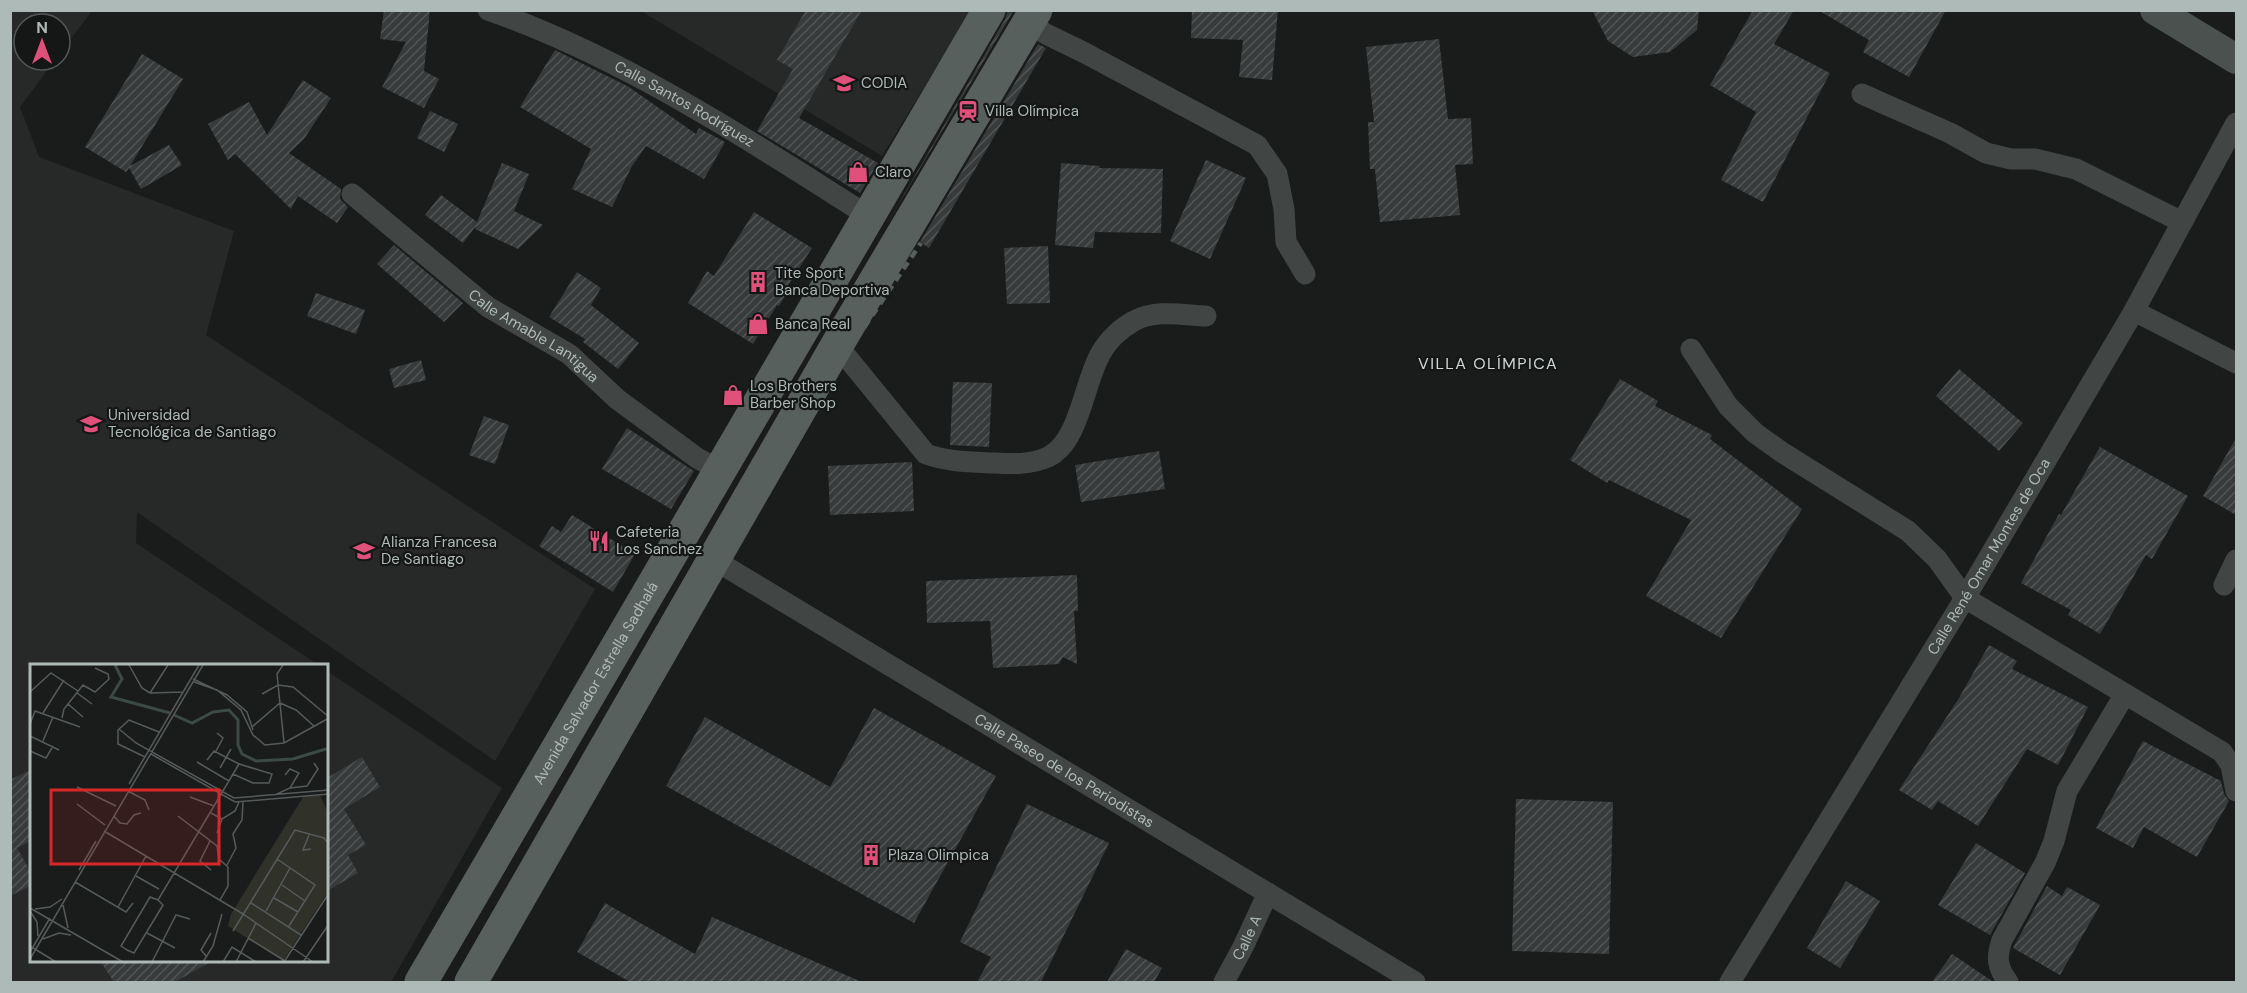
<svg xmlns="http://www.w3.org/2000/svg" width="2247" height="993" font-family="'DM Sans',sans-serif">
  <defs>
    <pattern id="building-hatch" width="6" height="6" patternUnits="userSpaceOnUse" patternTransform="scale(1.5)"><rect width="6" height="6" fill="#383b3b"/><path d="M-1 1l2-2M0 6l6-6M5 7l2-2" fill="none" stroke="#525555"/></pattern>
  </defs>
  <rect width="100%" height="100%" fill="#1a1c1c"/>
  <g fill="#272929">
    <polygon points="10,11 92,11 60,53 60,24 24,24 24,60 55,60 20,107 39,157 234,231 206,335 595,589 495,761 137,512 136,543 320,666 32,666 32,962 327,962 327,671 502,788 391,982 11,982"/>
    <polygon points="641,11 971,11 882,156"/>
  </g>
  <g fill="url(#building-hatch)">
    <polygon points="384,10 430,10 424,71 439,79 424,108 382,87 406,42 380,39"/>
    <polygon points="806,10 862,10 799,118 878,163 860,193 757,131 793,69 777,60"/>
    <polygon points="1008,10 1014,10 887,224 1005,19"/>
    <polygon points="1192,10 1278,10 1272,80 1239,77 1243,40 1191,38"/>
    <polygon points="1592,10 1699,10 1697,30 1670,52 1633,57 1608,41"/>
    <polygon points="1753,10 1794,10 1774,44 1830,73 1763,202 1721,180 1756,112 1710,85"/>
    <polygon points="1818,10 1946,10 1909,77 1863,52 1869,40"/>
    <polygon points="1439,39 1448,119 1471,118 1473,164 1455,165 1460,215 1380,222 1375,169 1370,169 1368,122 1374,122 1366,47"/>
    <polygon points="1038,44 1046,48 929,248 920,242"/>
    <polygon points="555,50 629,87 696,134 699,128 725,142 704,179 646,146 632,166 612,207 572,189 591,149 520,107"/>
    <polygon points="142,54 183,79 130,166 169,145 182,165 141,189 129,168 126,172 85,147"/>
    <polygon points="303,80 331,98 304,139 289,153 341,189 340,199 348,207 337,223 298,196 291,209 235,154 228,160 208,124 249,102 267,135"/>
    <polygon points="430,111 458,124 444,152 417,138"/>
    <polygon points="1206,160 1246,178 1210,259 1170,241"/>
    <polygon points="502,163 529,174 514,211 543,225 518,249 475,229 476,226 463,243 425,215 441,195 477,222"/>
    <polygon points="1061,163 1100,166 1099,168 1163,169 1161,233 1095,232 1093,248 1055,245"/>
    <polygon points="754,212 812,248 787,287 789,289 779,306 777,305 753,344 688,303 707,271 714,276"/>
    <polygon points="394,245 463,303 444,322 377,264"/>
    <polygon points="1048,246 1050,303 1007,304 1004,248"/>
    <polygon points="577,272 601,288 591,305 639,343 618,369 583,342 585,339 549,317"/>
    <polygon points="316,293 365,310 356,334 307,316"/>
    <polygon points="421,360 426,380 394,388 389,369"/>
    <polygon points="1959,369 2023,423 1999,451 1936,396"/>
    <polygon points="1620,379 1658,401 1655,406 1712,435 1710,439 1802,509 1721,638 1646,596 1691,520 1609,480 1607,483 1570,460"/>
    <polygon points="953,382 992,383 989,447 950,445"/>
    <polygon points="484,416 509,425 495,464 469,455"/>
    <polygon points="627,428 694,471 671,509 602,469"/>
    <polygon points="2236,438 2236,515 2203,496"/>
    <polygon points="2100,447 2188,496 2152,559 2146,555 2100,634 2068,615 2071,610 2021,583 2059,514 2061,515"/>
    <polygon points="1159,451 1165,489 1081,502 1075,465"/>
    <polygon points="912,462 914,511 830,515 828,466"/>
    <polygon points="572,515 635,554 613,592 539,546 552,526 561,532"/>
    <polygon points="1077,575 1078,611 1074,611 1077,664 1063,657 1059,664 993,668 990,621 927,623 926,581"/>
    <polygon points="1989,645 2017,661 2012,669 2088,707 2058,765 2027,749 1978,826 1938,801 1932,810 1899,790 1959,698"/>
    <polygon points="874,708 996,776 914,923 666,786 705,717 830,787"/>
    <polygon points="2143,741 2221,781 2224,794 2229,801 2197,857 2144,827 2133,848 2096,828"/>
    <polygon points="362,757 380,787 344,809 366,845 348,855 358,873 327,891 327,778"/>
    <polygon points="32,769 32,840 17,848 32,874 32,885 10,896 10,780"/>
    <polygon points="1516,799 1613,802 1609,954 1512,951"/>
    <polygon points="1027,804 1109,843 1041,982 977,982 991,957 960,942"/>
    <polygon points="1976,843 2025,873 1990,935 1938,905"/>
    <polygon points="1846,881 1880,901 1840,968 1807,948"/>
    <polygon points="2047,886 2062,896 2067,887 2100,905 2060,975 2013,948"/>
    <polygon points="605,903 695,954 712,917 862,982 630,982 577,952"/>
    <polygon points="1126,949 1162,968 1154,982 1107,982"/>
    <polygon points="1952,954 1992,981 1993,982 1932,982"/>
    <polygon points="101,962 210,962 175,982 114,982"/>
  </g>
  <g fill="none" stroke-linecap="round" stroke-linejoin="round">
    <g stroke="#414645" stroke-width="21">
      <path id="s1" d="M488,10C597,48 699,109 796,170C820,185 844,201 869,216"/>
      <polyline points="1029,22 1046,34 1085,53 1257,145 1277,174 1284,209 1286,242 1305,274"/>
      <polyline points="1862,94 1950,133 1986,153 2011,159 2035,159 2076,169 2182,222"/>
      <path id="s2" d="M352,194L488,307L569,354L617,399L697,458L719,470"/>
      <polyline points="2134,311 2236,363"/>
      <path d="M837,345L926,454C948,462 970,462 994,463C1012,464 1030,465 1048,457C1080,442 1084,381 1101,353C1108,340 1121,328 1134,321C1155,309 1183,315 1206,316"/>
      <polyline points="1691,349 1728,406 1755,433 1783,453 1908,531 1937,559 1965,598 2222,752 2231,765 2236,791"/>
      <path id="s3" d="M713,559L1415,982"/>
      <polyline points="2224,585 2236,560"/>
      <path id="s4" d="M1224,982L1243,947L1268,893"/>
      <path id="s5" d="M1730,982L1965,598L2134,311L2236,123"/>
      <path d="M2008,982C1997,967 1996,958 2002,940L2045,863L2054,841L2067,791L2125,694"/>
    </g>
    <polyline stroke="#4a514f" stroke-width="30" points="2155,10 2236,59"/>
    <g stroke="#58605e" stroke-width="33">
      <path id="s6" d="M421,982L989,10"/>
      <polyline points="471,982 837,345 1036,10"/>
    </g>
    <g stroke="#58605e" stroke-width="4.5" stroke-dasharray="8 6" stroke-linecap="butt">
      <polyline points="431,982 878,218"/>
      <polyline points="460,982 699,573 921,243"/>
    </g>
  </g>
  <defs>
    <symbol id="school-bare" viewBox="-9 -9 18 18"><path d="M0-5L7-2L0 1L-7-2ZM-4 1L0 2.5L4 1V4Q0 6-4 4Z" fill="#df507a" stroke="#151717" stroke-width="2.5" paint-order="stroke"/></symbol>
    <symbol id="station-bare" viewBox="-9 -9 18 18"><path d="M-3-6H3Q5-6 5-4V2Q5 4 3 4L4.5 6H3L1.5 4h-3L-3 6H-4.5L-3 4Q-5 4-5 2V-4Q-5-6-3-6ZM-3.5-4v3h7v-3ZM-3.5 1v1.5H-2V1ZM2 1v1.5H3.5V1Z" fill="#df507a" stroke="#151717" stroke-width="2.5" paint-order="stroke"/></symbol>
    <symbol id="shop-bare" viewBox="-9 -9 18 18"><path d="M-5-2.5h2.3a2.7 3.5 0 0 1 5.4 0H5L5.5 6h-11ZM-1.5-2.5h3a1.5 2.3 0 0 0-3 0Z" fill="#df507a" stroke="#151717" stroke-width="2.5" paint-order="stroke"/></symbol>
    <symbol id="building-bare" viewBox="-9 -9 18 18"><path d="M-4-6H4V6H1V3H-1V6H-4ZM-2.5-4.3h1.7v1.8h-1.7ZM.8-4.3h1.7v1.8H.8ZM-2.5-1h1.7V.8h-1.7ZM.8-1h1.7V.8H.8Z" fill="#df507a" stroke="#151717" stroke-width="2.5" paint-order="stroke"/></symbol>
    <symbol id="university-bare" viewBox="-9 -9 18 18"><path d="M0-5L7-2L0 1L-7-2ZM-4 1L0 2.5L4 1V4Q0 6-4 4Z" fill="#df507a" stroke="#151717" stroke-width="2.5" paint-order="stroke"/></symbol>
    <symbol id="restaurant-bare" viewBox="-9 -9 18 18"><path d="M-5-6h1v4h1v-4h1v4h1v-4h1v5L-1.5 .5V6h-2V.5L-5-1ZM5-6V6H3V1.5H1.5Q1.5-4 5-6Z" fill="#df507a" stroke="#151717" stroke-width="2.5" paint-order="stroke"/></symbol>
  </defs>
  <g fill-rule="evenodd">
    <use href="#school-bare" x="829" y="68" width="30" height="30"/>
    <use href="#station-bare" x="953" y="96" width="30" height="30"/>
    <use href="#shop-bare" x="843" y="157" width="30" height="30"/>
    <use href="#building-bare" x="743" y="267" width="30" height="30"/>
    <use href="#shop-bare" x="743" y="309" width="30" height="30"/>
    <use href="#shop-bare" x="718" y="380" width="30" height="30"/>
    <use href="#university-bare" x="76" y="409" width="30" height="30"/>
    <use href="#restaurant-bare" x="584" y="526" width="30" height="30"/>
    <use href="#school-bare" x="349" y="536" width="30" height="30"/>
    <use href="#building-bare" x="856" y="840" width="30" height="30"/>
  </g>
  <g text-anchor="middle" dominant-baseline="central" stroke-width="4.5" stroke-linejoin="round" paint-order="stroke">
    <g font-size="15" fill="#aebab7" stroke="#151717" text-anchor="start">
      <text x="861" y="83">CODIA</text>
      <text x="985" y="111">Villa Olímpica</text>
      <text x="875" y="172">Claro</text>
      <text x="775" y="273">Tite Sport<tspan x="775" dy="17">Banca Deportiva</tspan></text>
      <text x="775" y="324">Banca Real</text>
      <text x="750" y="386">Los Brothers<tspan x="750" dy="17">Barber Shop</tspan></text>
      <text x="108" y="415">Universidad<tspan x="108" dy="17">Tecnológica de Santiago</tspan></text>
      <text x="616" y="532">Cafeteria<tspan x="616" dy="17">Los Sanchez</tspan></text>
      <text x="381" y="542">Alianza Francesa<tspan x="381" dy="17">De Santiago</tspan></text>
      <text x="888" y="855">Plaza Olimpica</text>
    </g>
    <g font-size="15" fill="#aebab7" stroke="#151717">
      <text stroke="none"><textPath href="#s1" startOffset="218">Calle Santos Rodríguez</textPath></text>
      <text stroke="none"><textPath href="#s2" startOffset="231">Calle Amable Lantigua</textPath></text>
      <text stroke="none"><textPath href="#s5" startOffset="498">Calle René Omar Montes de Oca</textPath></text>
      <text stroke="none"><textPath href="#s6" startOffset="346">Avenida Salvador Estrella Sadhalá</textPath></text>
      <text stroke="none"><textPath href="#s3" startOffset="410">Calle Paseo de los Periodistas</textPath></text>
      <text stroke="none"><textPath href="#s4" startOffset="50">Calle A</textPath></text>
    </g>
    <g font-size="16" letter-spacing="1.5" fill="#cfd7d5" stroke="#151717">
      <text x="1488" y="363">VILLA OLÍMPICA</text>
    </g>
  </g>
  <g transform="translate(30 664)">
    <rect width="298" height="298" fill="#1a1c1c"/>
    <path d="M290,131L298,149V228L253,297L198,262L201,250L273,133Z" fill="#303129"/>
    <path fill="none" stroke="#3b4a42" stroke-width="3" d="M85,1L92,15L81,33L140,49M144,51L162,59L183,48L199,46L208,56V81L212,90L226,97L263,95L299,84"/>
    <path fill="none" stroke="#555b5a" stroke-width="1.5" d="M99,1L112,24L120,29L154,28M253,1L247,10L254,79M163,15L197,31L217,48L223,66M164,18L187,26L211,46L223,71L235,81L254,79L299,54M0,28L21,9L48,27M47,29L62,40M120,29L138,1M232,30L248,21L263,23L299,53M38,40L53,53M13,49L34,16M32,54L34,45L53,21L65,28L79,15L78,10L65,4M0,60L5,47L50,63M222,63L250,39L266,46L284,62M89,65L106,79L204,134L299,126M0,72L29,86M13,77L23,53M0,87L16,94L23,82M186,87L193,74L187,69M121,90L205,138L299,130M115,93L88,80V66L99,56L129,68M177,96L184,87L209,100M167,98L199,117M190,104L201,85M99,120L169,1M47,123L86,142M260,124L277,122L288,105L284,99M98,127L115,136L119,146M245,131L260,124L269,109L260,105L255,111M160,133L184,142M47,140L75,161M181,149L192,155L187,169M84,152L90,159L97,160L104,151L111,149M148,152L187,182L189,195L198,203V222L190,236M192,155L205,147L209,138M74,167L213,250L283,298M279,171L273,186L281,185M180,177L170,197L181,206M247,195L285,221L259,262M197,201L206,184L203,170L212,156L213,138M49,206L66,177M106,212L129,225M45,218L96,248L103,239M252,221L275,237M244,234L268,248M128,236L209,100L242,110L239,119H223L203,110M221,239L271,271M33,241L38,264M88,243L116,192M0,244L93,298M5,245L20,243L32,235M0,247L7,258L8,272M236,247L260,204M203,267L265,166L294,174L299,180M117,269L145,284M218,274L255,297M13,275L29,269L41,271M0,282L26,298M97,286L91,282L120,233L128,236M97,286L104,289L133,241L128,236M0,288L20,254M176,292L171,286L181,269M0,295L173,1M122,298L146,251L160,255M173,298L183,282L192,250M193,298L202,283L226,298M206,298L226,259M254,298L299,229M273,298L299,260"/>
    <path fill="#d62828" fill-opacity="0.15" stroke="#d62828" stroke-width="3" d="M21,126H189V200H21Z"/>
    <rect width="298" height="298" fill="none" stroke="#aebab7" stroke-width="3"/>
  </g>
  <rect width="2247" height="993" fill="none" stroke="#aebab7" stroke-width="24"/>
  <g transform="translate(42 42)"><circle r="28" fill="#151717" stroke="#525857" stroke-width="1.5"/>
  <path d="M0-4.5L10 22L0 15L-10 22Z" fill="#df507a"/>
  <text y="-9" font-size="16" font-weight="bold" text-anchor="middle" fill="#aebab7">N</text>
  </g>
</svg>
